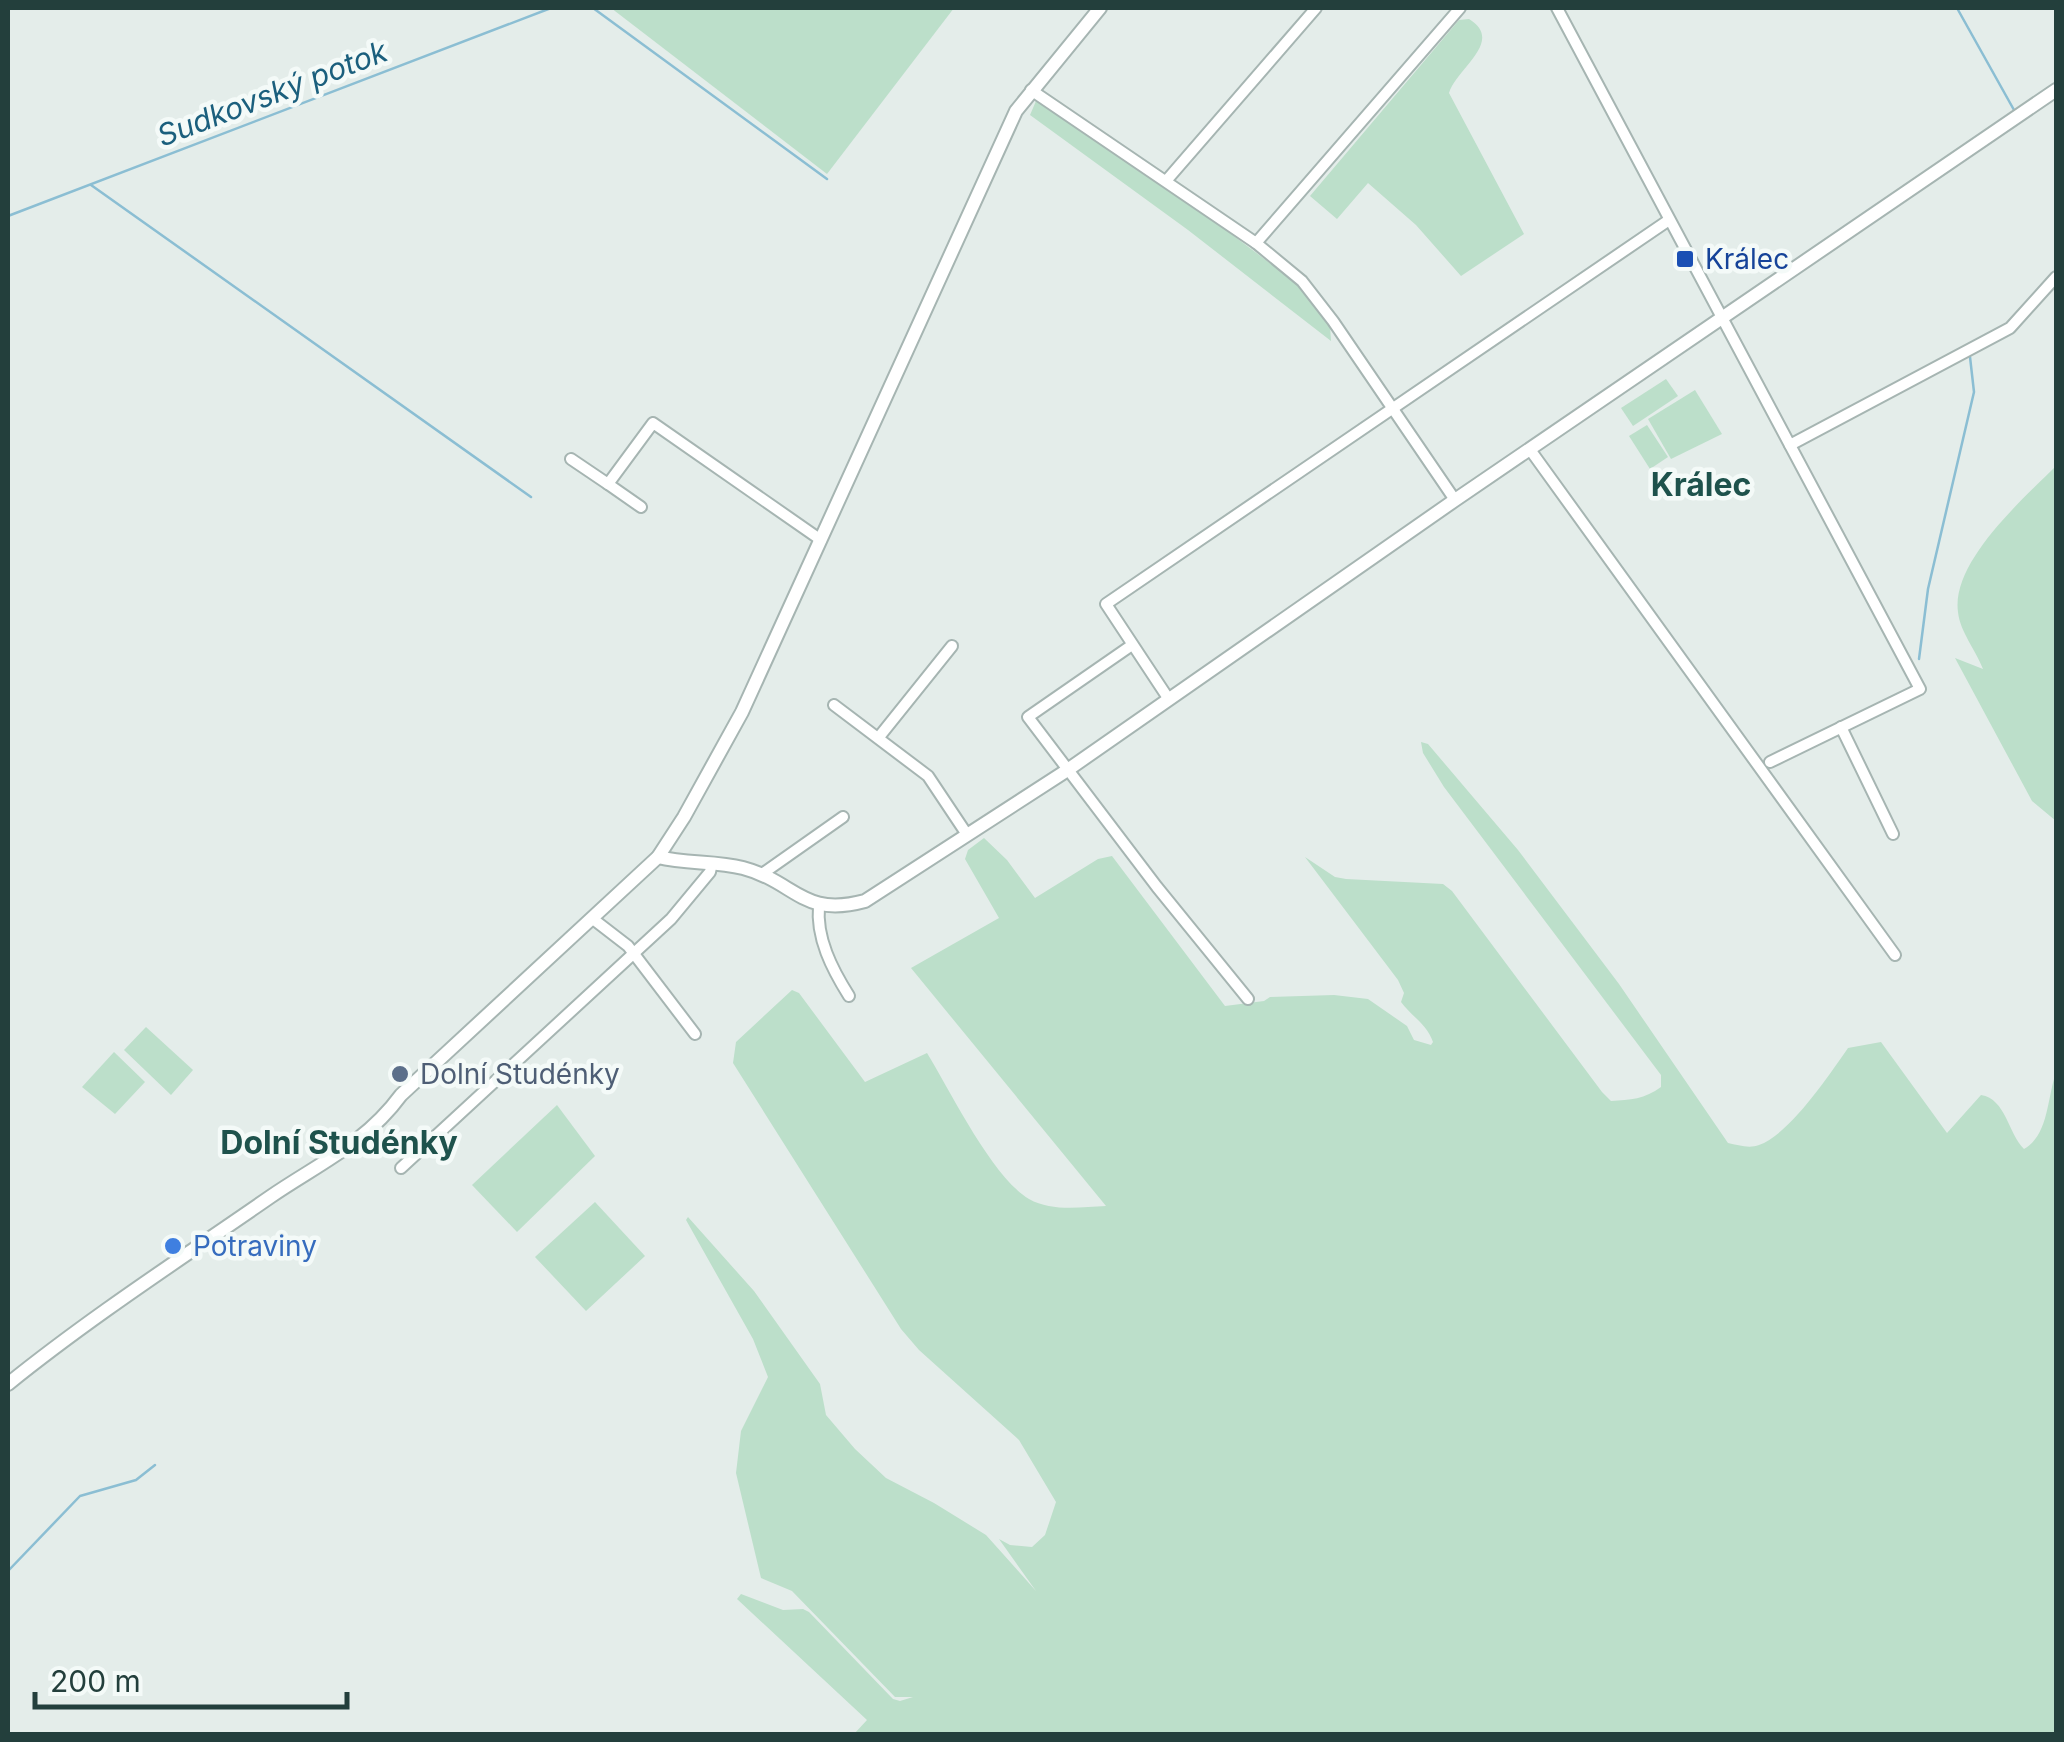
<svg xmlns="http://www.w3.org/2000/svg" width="2064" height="1742" font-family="Inter,sans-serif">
  <rect width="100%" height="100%" fill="#e4edea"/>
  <g fill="#bcdfca">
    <polygon points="611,8 954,8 827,174"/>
    <path d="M1469,19C1505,41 1457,68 1449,93L1524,234L1461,276L1416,225L1368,183L1337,219L1310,196L1459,20Z"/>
    <polygon points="1036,101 1198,209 1295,282 1330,325 1331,341 1188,230 1030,115"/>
    <polygon points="1666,379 1678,396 1633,426 1621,408"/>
    <polygon points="1695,390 1722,434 1671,459 1648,419"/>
    <polygon points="1647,425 1668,457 1650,469 1629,436"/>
    <path d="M2056,466V821L2032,801L1955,658L1983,669C1976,650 1960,632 1958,612C1951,562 2023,499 2056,466Z"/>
    <path d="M1421,742L1428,744L1518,850L1619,984L1728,1143C1738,1145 1749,1149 1759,1145C1789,1135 1830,1074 1848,1048L1881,1042L1947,1133L1981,1095C2006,1099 2008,1133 2024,1149C2049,1135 2047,1097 2056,1073V1734H854L867,1720L737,1599L741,1594L783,1610L803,1609L809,1612L893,1699L900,1701L913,1697H895L792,1591L761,1578L736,1473L741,1431L768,1377L753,1339L686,1220L688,1217L754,1291L820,1384L826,1415L855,1449L886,1478L934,1503L986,1535L1036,1591L999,1539L1010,1545L1032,1547L1045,1535L1056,1502L1019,1440L919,1350L901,1329L733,1063L736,1042L792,990L799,993L865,1082L927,1053C951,1092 992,1177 1029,1199C1052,1212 1081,1207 1106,1206L911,968L999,918L965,859L968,850L984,838L1007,860L1035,898L1098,859L1112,856L1225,1006L1264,1001L1270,997L1334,995L1368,999L1407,1026L1414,1040L1431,1045L1433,1042C1427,1024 1411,1016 1401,1002L1404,993L1398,980L1305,857L1335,877L1346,879L1443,884L1452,891L1602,1092L1611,1101C1630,1100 1645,1099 1661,1087V1075L1444,787L1423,753Z"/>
    <polygon points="146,1027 193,1070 171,1095 124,1050"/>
    <polygon points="114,1052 145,1082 115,1114 82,1087"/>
    <polygon points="557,1105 595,1156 517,1232 472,1185"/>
    <polygon points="595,1202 645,1256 586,1311 535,1257"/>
  </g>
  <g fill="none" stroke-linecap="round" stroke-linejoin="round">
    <g stroke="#8bbed3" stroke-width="2.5">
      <polyline points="593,8 827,179"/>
      <polyline points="1957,8 2014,110"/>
      <polyline points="91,185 531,497"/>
      <polyline points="8,216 551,8"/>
      <polyline points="1919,659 1928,589 1974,392 1970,357"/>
      <polyline points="8,1571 80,1496 136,1480 155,1465"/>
    </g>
    <defs>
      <g id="minor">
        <polyline points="1557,8 1920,689 1770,762"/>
        <polyline points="1031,90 1256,243 1302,281 1333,321 1455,500"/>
        <polyline points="1166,181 1316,8"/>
        <polyline points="1256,243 1460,8"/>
        <polyline points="1790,445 2010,328 2056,277"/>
        <polyline points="1531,451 1895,955"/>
        <polyline points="571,459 608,484 653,423 821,540"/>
        <polyline points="608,484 641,507"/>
        <polyline points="1132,645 1028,717 1157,887 1248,999"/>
        <polyline points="1168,698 1106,604 1669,220"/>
        <polyline points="834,705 928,776 966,833"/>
        <polyline points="1841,727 1893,834"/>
        <polyline points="879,737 952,646"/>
        <polyline points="762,874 843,817"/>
        <path d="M819,906C816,938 832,969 849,996"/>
        <polyline points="593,919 628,946 695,1034"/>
        <polyline points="401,1168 671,919 710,872 712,863"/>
      </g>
      <g id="tertiary">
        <path d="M658,857C686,864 715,861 743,868C796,882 802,918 865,901L1066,771L1455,500L2056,90"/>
        <path d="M8,1384C91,1317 182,1258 270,1197C318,1164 365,1144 401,1095L658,857L684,817L742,712L1016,111L1100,8"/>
      </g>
    </defs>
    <use href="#minor" stroke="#a6b5b2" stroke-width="14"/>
    <use href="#tertiary" stroke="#a6b5b2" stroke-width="16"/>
    <use href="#minor" stroke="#fff" stroke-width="10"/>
    <use href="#tertiary" stroke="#fff" stroke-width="12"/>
  </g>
  <rect fill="#1a4fb4" stroke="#f4faf8" stroke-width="4" x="1675" y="249" width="20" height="20" rx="5"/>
  <circle fill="#5c6f8a" stroke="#f4faf8" stroke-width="4" cx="400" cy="1074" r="10"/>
  <circle fill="#3f7fe0" stroke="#f4faf8" stroke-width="4" cx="173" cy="1246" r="10"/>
  <g text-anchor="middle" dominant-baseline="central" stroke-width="9" stroke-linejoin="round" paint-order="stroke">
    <g font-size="28" fill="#164399" stroke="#f4faf8" text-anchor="start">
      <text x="1705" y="259">Králec</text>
    </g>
    <g font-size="28" fill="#4e5e75" stroke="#f4faf8" text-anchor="start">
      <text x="420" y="1074">Dolní Studénky</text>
    </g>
    <g font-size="28" fill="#366cbe" stroke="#f4faf8" text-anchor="start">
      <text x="193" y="1246">Potraviny</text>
    </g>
    <g font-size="30" font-style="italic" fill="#1b5f7d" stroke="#f4faf8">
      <text transform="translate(272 93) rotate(-21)">Sudkovský potok</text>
    </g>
    <g font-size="32" font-weight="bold" fill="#1e524c" stroke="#f4faf8">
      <text x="1701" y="484">Králec</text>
      <text x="339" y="1142">Dolní Studénky</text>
    </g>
  </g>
  <rect width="2064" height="1742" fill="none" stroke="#233f3c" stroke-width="20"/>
  <path d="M35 1692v15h312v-15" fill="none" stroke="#233f3c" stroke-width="5"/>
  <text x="50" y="1692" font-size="30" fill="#233f3c" stroke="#f4faf8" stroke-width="8" paint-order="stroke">200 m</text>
</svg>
